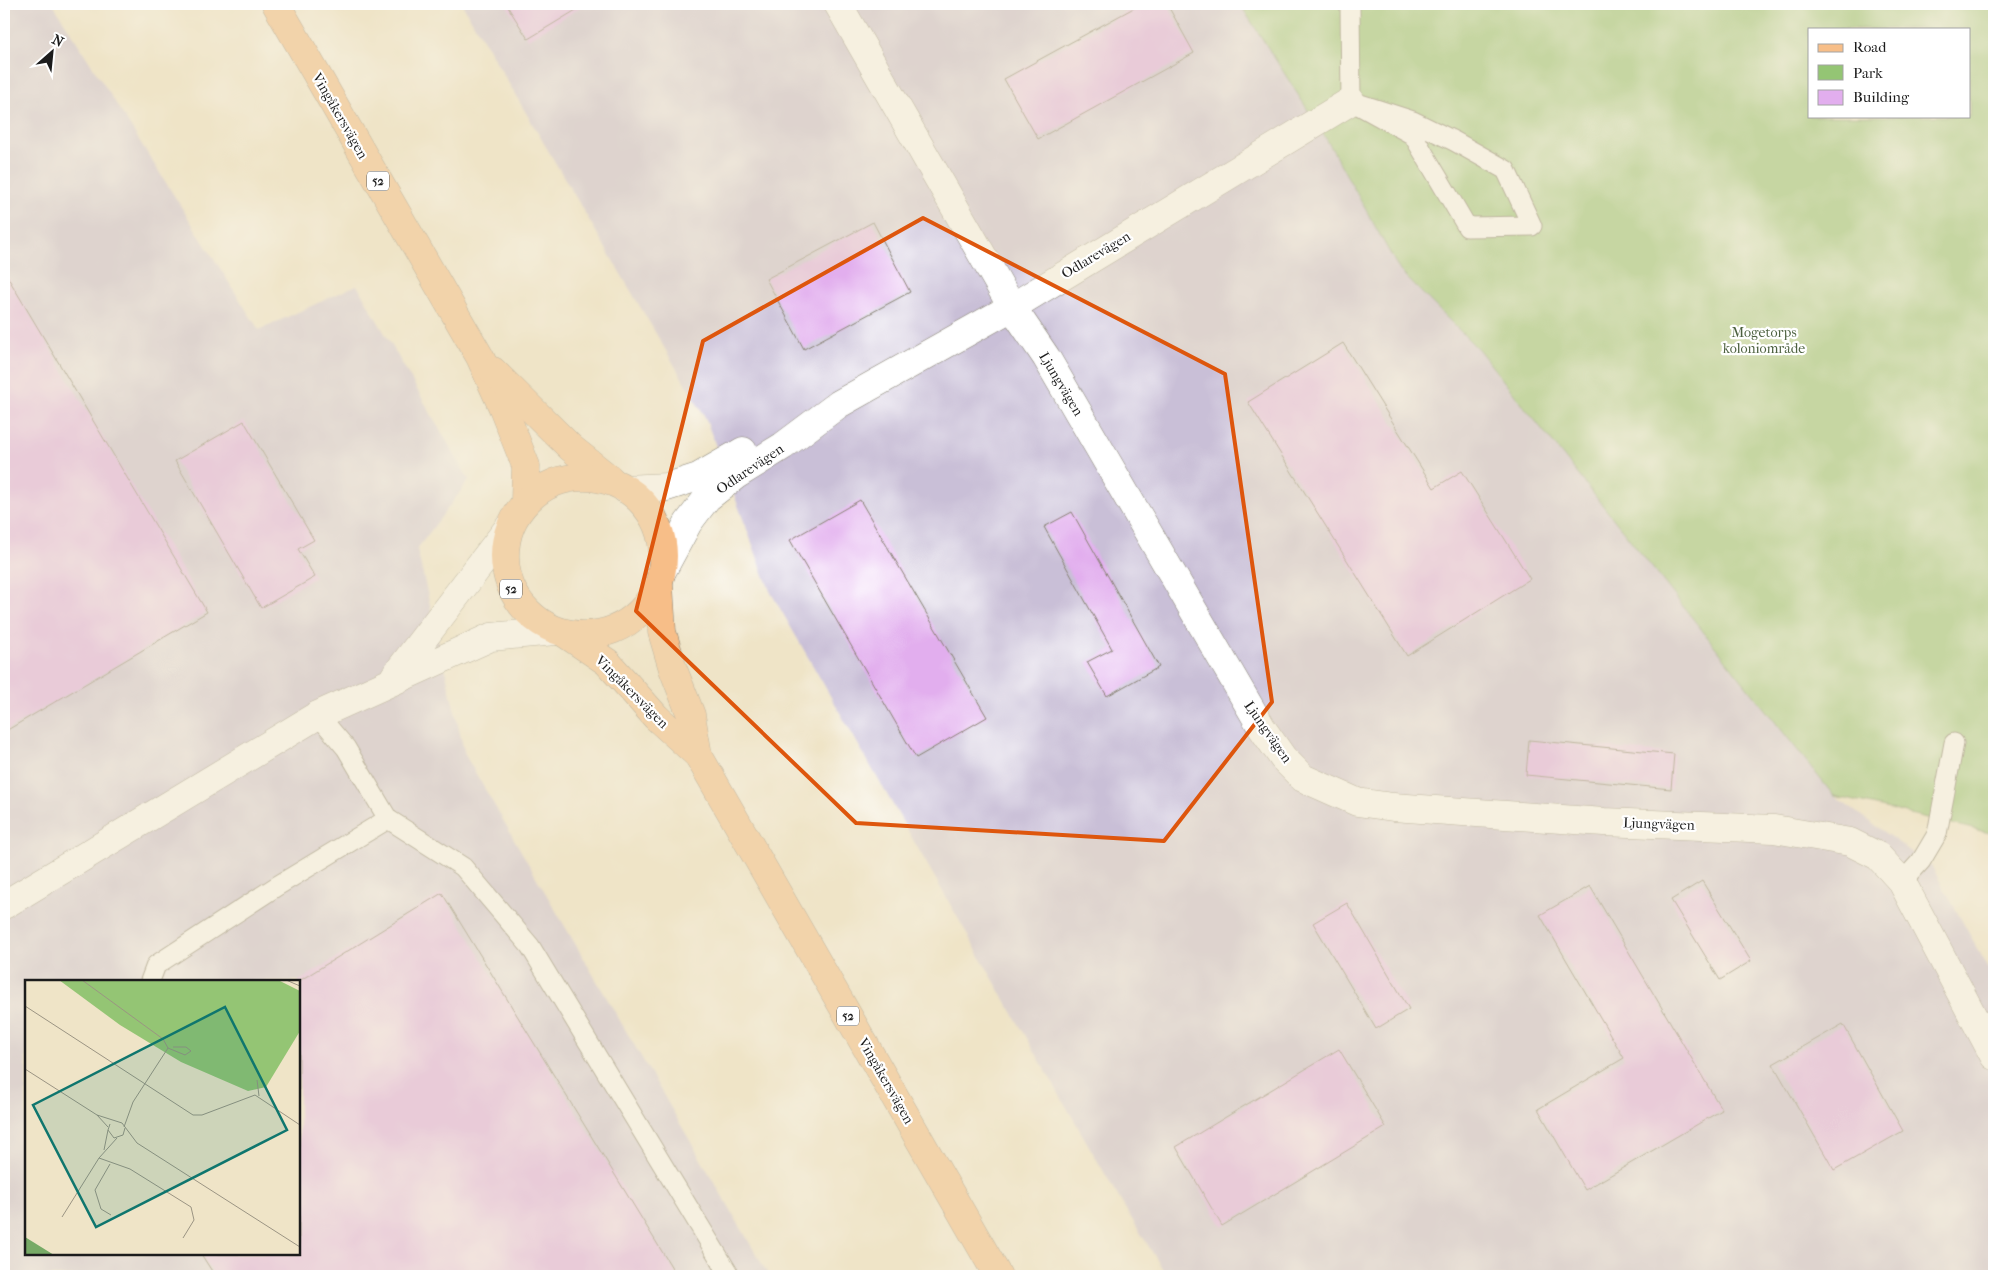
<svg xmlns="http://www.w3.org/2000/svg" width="1998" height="1280" font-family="'IM FELL French Canon',serif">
  <rect width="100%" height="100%" fill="#fff"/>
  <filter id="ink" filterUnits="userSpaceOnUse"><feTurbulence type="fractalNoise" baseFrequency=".02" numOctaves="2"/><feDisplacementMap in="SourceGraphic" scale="10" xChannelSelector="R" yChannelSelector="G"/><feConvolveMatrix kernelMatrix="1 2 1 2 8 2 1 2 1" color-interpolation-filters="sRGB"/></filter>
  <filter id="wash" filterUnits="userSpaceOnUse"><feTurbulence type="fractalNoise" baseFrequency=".0096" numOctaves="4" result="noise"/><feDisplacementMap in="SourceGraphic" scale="20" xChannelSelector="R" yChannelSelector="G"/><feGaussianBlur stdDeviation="1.12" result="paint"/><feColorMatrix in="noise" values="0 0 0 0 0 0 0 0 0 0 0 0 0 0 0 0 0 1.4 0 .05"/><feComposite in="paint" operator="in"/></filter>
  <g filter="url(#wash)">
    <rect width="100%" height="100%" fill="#efe4c7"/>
    <g fill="#c9bfd7" fill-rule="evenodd">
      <path d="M4,4H53L259,330L357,285L469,480L417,549L465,755L769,1276H4ZM26,981H299V1254H26Z"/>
      <polygon points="462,4 1240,4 1327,140 1400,271 1479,350 1834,796 1932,867 1994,978 1994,1276 1167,1276 1120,1200 770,591 705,417"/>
    </g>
    <path fill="#94c574" stroke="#587048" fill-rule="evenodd" d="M1240,4H1994V834L1834,796L1479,350L1400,271L1327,140ZM1809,29H1969V116H1809Z"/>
    <g id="blocks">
      <g fill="#e2aeee">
        <polygon points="506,4 586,4 528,39"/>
        <polygon points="1141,4 1167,4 1194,53 1038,139 1004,79"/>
        <polygon points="873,222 910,292 804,349 766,279"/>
        <polygon points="4,271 207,612 4,732"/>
        <polygon points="1343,343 1434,488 1462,471 1530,579 1407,656 1248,402"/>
        <polygon points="244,421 314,540 298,549 315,577 261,608 175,461"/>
        <polygon points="860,500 987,717 916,758 790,540"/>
        <polygon points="1072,512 1159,667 1107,696 1087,662 1112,649 1044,527"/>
        <polygon points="1529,740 1674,754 1671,789 1526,775"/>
        <polygon points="1702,881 1751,961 1720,980 1671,900"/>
        <polygon points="1590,886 1722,1110 1585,1190 1538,1109 1624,1058 1540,915"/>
        <polygon points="442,893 677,1276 215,1276 201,1254 299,1254 299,981"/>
        <polygon points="1347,903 1409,1009 1376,1029 1313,923"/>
        <polygon points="1843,1024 1903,1131 1834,1170 1773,1064"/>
        <polygon points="1339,1049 1386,1127 1222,1226 1176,1147"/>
      </g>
    </g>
  </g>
  <g filter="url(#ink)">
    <use href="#blocks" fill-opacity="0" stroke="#868072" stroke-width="1"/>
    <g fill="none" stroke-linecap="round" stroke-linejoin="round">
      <defs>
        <g id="lane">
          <polyline points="1348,4 1350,8 1351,101"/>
          <polygon points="1351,101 1413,121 1454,141 1506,170 1532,226 1467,227 1413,135"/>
          <polyline points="318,715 346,748 388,819 463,867 530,946 730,1276"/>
          <polyline points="1902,882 1921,861 1937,834 1954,743"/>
          <polyline points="150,981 156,965 277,886 388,819"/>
        </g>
        <g id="street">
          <polyline points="838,4 1012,307 1046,357 1262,728 1283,758 1303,778 1357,802 1393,807 1604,822 1774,829 1850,842 1878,856 1902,882 1994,1056"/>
          <polyline points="625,489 667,487 698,477 743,451"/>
          <polyline points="661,573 688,523 707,498 735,476 783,446 839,404 1012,307 1351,101"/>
          <polyline points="394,677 509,527"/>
          <polyline points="4,905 318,715 491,637 555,631"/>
        </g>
        <g id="primary">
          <polyline points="276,4 480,357 503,408 526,466 525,501"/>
          <polyline points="493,371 571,448 610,479"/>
          <circle cx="584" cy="556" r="79"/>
          <polyline points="659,585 662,632 673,669 691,715 698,755"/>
          <polyline points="564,633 607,662 656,717 698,755 998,1276"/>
        </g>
      </defs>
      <use href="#lane" stroke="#868072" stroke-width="21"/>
      <use href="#street" stroke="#868072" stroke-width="29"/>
      <use href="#primary" stroke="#868072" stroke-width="29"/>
      <use href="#lane" stroke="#fff" stroke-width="19"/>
      <use href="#street" stroke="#fff" stroke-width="28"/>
      <use href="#primary" stroke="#f7be88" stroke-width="28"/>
    </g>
  </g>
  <path d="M0 0H1998V1280H0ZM923,218L1225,374L1272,702L1164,841L856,823L636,611L703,341Z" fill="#efe4c7" fill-opacity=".55" fill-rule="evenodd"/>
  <path fill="none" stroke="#de560d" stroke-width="4" stroke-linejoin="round" d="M923,218L1225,374L1272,702L1164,841L856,823L636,611L703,341Z"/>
  <g text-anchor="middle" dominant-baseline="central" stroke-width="4.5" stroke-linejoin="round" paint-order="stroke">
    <g fill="#fff" stroke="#606060" stroke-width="1">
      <rect x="367" y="171.5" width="22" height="19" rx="4"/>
      <rect x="500" y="579.5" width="22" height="19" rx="4"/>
      <rect x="837" y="1006.5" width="22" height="19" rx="4"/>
    </g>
    <g font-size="12" font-weight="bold" fill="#1c1c1c">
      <text x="378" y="181">52</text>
      <text x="511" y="589">52</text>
      <text x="848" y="1016">52</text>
    </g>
    <g font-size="14" fill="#1c1c1c" stroke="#fff">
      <text transform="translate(340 116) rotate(60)">Vingåkersvägen</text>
      <text transform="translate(1096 255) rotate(-31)">Odlarevägen</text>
      <text transform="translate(1061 384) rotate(59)">Ljungvägen</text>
      <text transform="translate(750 469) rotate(-34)">Odlarevägen</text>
      <text transform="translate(632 692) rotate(45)">Vingåkersvägen</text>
      <text transform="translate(1268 732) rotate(55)">Ljungvägen</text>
      <text transform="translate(1659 824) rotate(2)">Ljungvägen</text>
      <text transform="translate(886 1081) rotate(60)">Vingåkersvägen</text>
    </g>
    <g font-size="14" fill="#4c603f" stroke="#fff">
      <text x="1764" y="332">Mogetorps<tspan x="1764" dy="16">koloniområde</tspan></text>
    </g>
  </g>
  <g transform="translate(25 980)">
    <rect width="275" height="275" fill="#efe4c7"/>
    <path d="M34,0H253L275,11V51L241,107L223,111L156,82L95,45Z" fill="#94c574"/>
    <path d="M0,257L29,275H0Z" fill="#7a6"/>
    <path fill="none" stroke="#9b9483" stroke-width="1" d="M57,0L138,59L143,68M261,0L275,6M0,26L168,135H177L230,115L275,145M148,67H161L166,71M143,68L160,75L166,71M0,89L72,135L83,147M232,100L234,116M72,135L97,143L112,163L275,267M85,144L83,150L89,158L98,155L100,148M99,147L108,122L143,68M79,170L83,150M74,178L105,189L166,227L169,240L158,258M85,184L70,210L76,229L86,235M37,237L74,178L92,158"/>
    <path fill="#0f766e" fill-opacity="0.15" stroke="#0f766e" stroke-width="2.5" d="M200,27L262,150L71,247L8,125Z"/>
    <rect width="275" height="275" fill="none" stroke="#1c1c1c" stroke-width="2.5"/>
  </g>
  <rect width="1998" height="1280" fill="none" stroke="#fff" stroke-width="20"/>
  <rect x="1808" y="28" width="162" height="90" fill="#ffffff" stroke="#a4a4a4"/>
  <rect x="1818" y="44" width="25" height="8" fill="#f7be88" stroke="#a4a4a4"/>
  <text x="1853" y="52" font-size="15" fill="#1c1c1c">Road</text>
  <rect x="1818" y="65" width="25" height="15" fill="#94c574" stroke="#a4a4a4"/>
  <text x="1853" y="78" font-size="15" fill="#1c1c1c">Park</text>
  <rect x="1818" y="90" width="25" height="15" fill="#e2aeee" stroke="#a4a4a4"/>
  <text x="1853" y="102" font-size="15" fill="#1c1c1c">Building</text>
  <g transform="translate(52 52) rotate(27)" stroke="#ffffff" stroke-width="4" paint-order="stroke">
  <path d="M0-4L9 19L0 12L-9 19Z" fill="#1c1c1c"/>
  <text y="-8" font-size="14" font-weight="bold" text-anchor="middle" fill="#1c1c1c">N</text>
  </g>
</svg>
